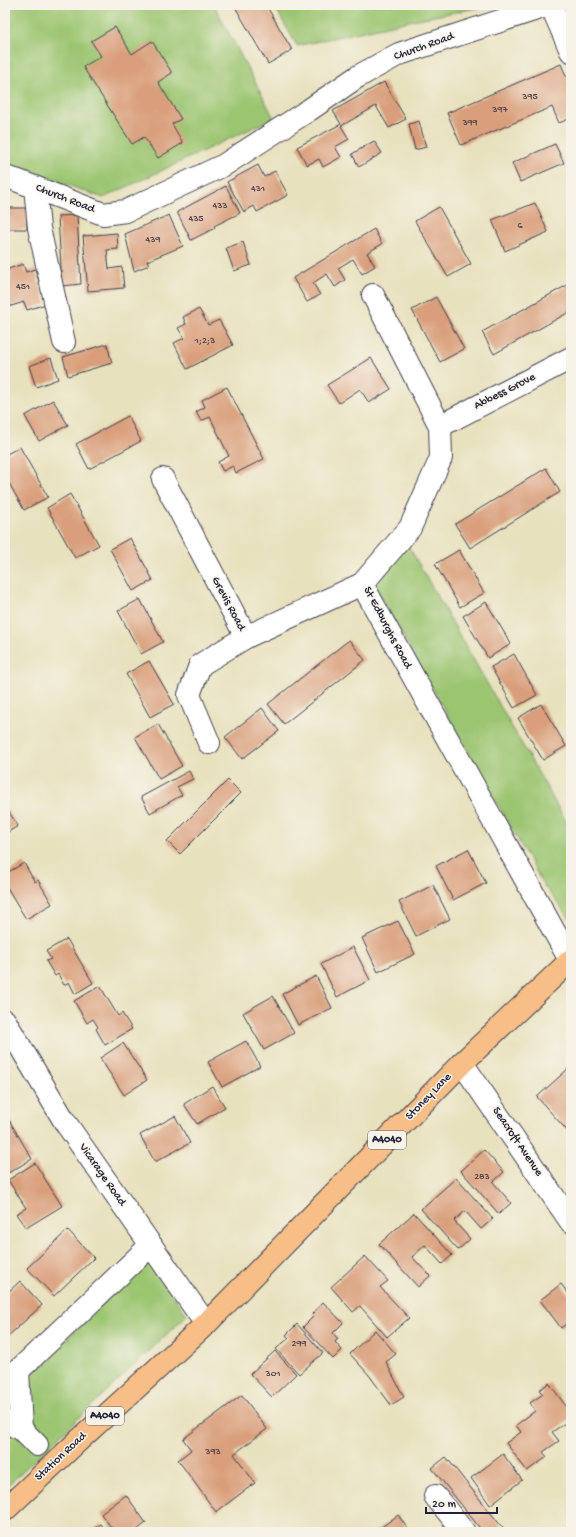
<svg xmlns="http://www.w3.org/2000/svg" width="576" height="1537" font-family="'Gochi Hand',sans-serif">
  <rect width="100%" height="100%" fill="#f7f3e8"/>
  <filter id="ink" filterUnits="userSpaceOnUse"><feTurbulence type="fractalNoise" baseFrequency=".025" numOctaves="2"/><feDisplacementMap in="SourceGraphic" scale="8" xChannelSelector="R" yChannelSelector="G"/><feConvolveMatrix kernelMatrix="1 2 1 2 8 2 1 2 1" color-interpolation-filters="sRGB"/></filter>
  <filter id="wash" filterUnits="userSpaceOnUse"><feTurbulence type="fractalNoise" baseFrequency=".012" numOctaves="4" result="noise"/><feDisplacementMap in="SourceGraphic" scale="16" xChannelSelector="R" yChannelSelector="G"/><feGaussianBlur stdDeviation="0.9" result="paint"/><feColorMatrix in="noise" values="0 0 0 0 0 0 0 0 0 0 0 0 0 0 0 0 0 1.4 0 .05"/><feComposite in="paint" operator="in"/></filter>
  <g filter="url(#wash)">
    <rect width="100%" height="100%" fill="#e8e1be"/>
    <g fill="#9bc571" stroke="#5e7456">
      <polygon points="5,5 214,5 274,118 103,198 19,167 5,165"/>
      <polygon points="274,5 493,5 418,19 297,46"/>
      <polygon points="408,545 571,830 571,920 544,886 375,586"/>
      <polygon points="147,1260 187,1315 5,1488 5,1400"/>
    </g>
    <g id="blocks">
      <g fill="#d99f7b">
        <polygon points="234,5 266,5 292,50 268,64"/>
        <polygon points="115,27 132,54 152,41 172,73 158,82 181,119 172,124 183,143 158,158 144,137 132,144 83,67 101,56 91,41"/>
        <polygon points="561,64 571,88 571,118 559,123 552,107 461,145 447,113"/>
        <polygon points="384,82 406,119 389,128 376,106 341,126 349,139 335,147 341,157 323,167 319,159 307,165 297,147 341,124 333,111"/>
        <polygon points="419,121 426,147 415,150 409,124"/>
        <polygon points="374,141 382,153 359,167 352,154"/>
        <polygon points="555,144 564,163 520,182 512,163"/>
        <polygon points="258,165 264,177 275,171 288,195 257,212 254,206 244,212 227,182"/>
        <polygon points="226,186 240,213 214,226 215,228 191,240 177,212"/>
        <polygon points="535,203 548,232 505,251 492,220"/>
        <polygon points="439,207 471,264 448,277 415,221"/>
        <rect x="5" y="208" width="22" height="21"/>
        <polygon points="77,215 81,284 62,286 58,216"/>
        <polygon points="169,215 183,246 147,261 149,265 134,271 125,234"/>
        <polygon points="374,229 382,244 367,253 375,266 362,274 353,259 338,268 345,280 335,287 327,274 313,283 320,295 307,302 293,278"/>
        <polygon points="117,233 118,249 107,250 109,269 122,267 124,288 88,291 83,236"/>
        <polygon points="243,242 251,265 234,271 226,248"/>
        <polygon points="23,264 26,272 35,269 46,304 27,310 24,302 5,308 5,270"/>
        <polygon points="571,283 571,311 494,354 482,332"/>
        <polygon points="436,297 464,349 440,362 412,310"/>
        <polygon points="199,309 208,325 219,320 233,345 187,369 174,343 184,338 178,328 186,324 183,317"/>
        <polygon points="107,344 112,363 68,376 63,357"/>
        <polygon points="51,358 58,379 36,387 29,366"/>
        <polygon points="371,358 391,389 369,403 360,389 339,403 327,385"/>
        <polygon points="227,387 264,459 236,473 233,466 223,471 218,462 229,456 210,417 201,421 196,412 205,407 202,400"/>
        <polygon points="53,400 68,425 39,441 25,416"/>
        <polygon points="128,416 141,441 89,469 76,444"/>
        <polygon points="20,447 48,497 24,510 5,476 5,455"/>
        <polygon points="546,468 560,492 470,548 455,524"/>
        <polygon points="70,494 99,545 75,558 47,508"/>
        <polygon points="130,538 153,580 133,591 110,549"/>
        <polygon points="459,550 484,593 460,607 435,564"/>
        <polygon points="140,599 163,642 141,654 118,611"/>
        <polygon points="486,602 511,644 488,658 463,616"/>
        <polygon points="349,640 365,660 284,724 268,704"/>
        <polygon points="514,654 537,695 514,708 491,667"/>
        <polygon points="149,661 174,704 150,717 126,674"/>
        <polygon points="541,704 566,746 543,760 518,718"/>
        <polygon points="262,708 279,731 242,759 225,737"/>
        <polygon points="158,724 182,766 159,779 135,737"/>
        <polygon points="189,771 193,779 177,787 182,795 150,813 141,797"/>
        <polygon points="228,780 241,793 180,854 167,841"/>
        <polygon points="5,806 18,826 5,834"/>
        <polygon points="468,849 486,883 453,900 436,866"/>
        <polygon points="24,863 35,882 38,880 52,904 26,919 5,884 5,874"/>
        <polygon points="433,885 450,919 416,936 399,902"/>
        <polygon points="398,921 415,954 378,972 362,938"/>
        <polygon points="67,939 93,983 75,994 69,982 64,985 58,974 55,976 46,961 51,959 46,951"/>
        <polygon points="353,947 370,980 337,997 321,964"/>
        <polygon points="316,976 332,1008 298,1025 282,994"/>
        <polygon points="100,986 118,1016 122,1013 132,1029 105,1045 96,1029 98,1027 93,1019 87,1023 74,1001"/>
        <polygon points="273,996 294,1033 264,1050 243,1013"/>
        <polygon points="246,1041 260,1066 222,1087 208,1062"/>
        <polygon points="123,1043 147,1080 124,1095 100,1058"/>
        <polygon points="569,1068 571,1070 571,1135 537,1097"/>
        <polygon points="212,1086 225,1107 197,1124 184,1104"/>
        <polygon points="5,1113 32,1159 5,1175"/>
        <polygon points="175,1116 190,1143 155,1162 140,1135"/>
        <polygon points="484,1150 504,1172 493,1182 511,1203 499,1214 461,1171"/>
        <polygon points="35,1163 62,1206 26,1228 16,1214 26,1208 8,1180"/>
        <polygon points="456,1178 493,1219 481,1229 465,1211 454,1221 470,1239 458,1250 421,1209"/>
        <polygon points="414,1213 452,1255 442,1264 425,1245 412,1257 430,1276 418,1287 379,1244"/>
        <polygon points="68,1230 94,1258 54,1296 27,1268"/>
        <polygon points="365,1256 388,1281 380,1287 409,1318 387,1337 360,1306 353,1312 331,1287"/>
        <polygon points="20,1281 42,1305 5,1339 5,1295"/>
        <polygon points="561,1284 571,1297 571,1320 561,1328 540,1300"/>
        <polygon points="323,1302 343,1323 333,1333 338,1339 335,1342 342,1350 333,1359 303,1327 314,1316 312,1314"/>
        <polygon points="297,1324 323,1353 299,1374 276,1349 289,1338 286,1335"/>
        <polygon points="375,1330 396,1354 386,1362 404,1397 391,1405 369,1375 350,1354"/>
        <polygon points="275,1351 296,1374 272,1397 250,1374"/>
        <polygon points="549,1383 571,1413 571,1419 552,1432 559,1441 543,1452 547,1457 527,1471 506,1443 521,1432 516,1425 535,1411 530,1403 543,1394 539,1390"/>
        <polygon points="242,1395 267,1429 234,1454 255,1483 216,1512 178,1460 191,1450 183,1439"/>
        <polygon points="503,1454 522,1480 490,1505 471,1478"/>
        <polygon points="446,1457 506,1532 483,1532 432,1468"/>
        <polygon points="126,1495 146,1523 134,1532 115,1532 101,1514"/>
        <polygon points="398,1515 410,1532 375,1532"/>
        <polygon points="101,1524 107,1532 89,1532"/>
      </g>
    </g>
  </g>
  <g filter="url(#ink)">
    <use href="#blocks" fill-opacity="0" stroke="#403f4f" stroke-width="1"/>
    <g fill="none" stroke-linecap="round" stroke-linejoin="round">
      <defs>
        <g id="minor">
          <polyline points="551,5 571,51"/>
          <polyline points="5,177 16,180 103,214 126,211 224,165 309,110 357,77 399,54 549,5"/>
          <polyline points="35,187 39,228 64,342"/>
          <polyline points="373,295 440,426 441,458 410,528 362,584 570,960"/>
          <polyline points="440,426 571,358"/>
          <polyline points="163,479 246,637 362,584"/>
          <polyline points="209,743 189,695 200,665 246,637"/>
          <polyline points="5,1021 65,1122 206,1324"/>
          <polyline points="462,1063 571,1222"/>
          <polyline points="18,1370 21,1429"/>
          <polyline points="5,1383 151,1245"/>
          <polyline points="5,1422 21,1429 37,1445"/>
          <polyline points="435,1496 464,1532"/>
        </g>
        <polyline id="major" points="5,1510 77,1442 206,1324 462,1063 571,960"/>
      </defs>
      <use href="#minor" stroke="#403f4f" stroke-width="24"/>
      <use href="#major" stroke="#403f4f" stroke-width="24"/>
      <use href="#minor" stroke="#fff" stroke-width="22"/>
      <use href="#major" stroke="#f7be87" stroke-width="22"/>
    </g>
  </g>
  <g text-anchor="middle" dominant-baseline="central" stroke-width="3" stroke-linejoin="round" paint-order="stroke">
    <g font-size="10" fill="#50414b">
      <text x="530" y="97">395</text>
      <text x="500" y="110">397</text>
      <text x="470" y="123">399</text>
      <text x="258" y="189">431</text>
      <text x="220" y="206">433</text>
      <text x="196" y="219">435</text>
      <text x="520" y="226">6</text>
      <text x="153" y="240">439</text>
      <text x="23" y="287">451</text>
      <text x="205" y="341">1;2;3</text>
      <text x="482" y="1177">283</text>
      <text x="299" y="1344">299</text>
      <text x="273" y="1374">301</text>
      <text x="213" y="1452">393</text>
    </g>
    <g fill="#f7f3e8" stroke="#62616f" stroke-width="1">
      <rect x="368" y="1131" width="38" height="18" rx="3"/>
      <rect x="86" y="1407" width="38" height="18" rx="3"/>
    </g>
    <g font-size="11" font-weight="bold" fill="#22223b">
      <text x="387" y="1140">A4040</text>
      <text x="105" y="1416">A4040</text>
    </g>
    <g font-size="12" fill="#22223b" stroke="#f7f3e8">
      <text transform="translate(424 47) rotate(-20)">Church Road</text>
      <text transform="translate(65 199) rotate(21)">Church Road</text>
      <text transform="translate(505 392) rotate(-27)">Abbess Grove</text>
      <text transform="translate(228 604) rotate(62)">Grevis Road</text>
      <text transform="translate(387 628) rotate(62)">St Edburghs Road</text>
      <text transform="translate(429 1097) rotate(-46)">Stoney Lane</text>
      <text transform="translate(517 1142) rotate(56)">Seacroft Avenue</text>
      <text transform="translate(102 1175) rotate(55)">Vicarage Road</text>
      <text transform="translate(61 1457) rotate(-43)">Station Road</text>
    </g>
  </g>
  <rect width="576" height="1537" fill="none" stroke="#f7f3e8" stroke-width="20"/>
  <path d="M426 1507v6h71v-6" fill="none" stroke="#22223b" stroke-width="2"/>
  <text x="432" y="1507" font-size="12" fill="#22223b" stroke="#f7f3e8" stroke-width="3" paint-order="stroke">20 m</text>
</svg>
